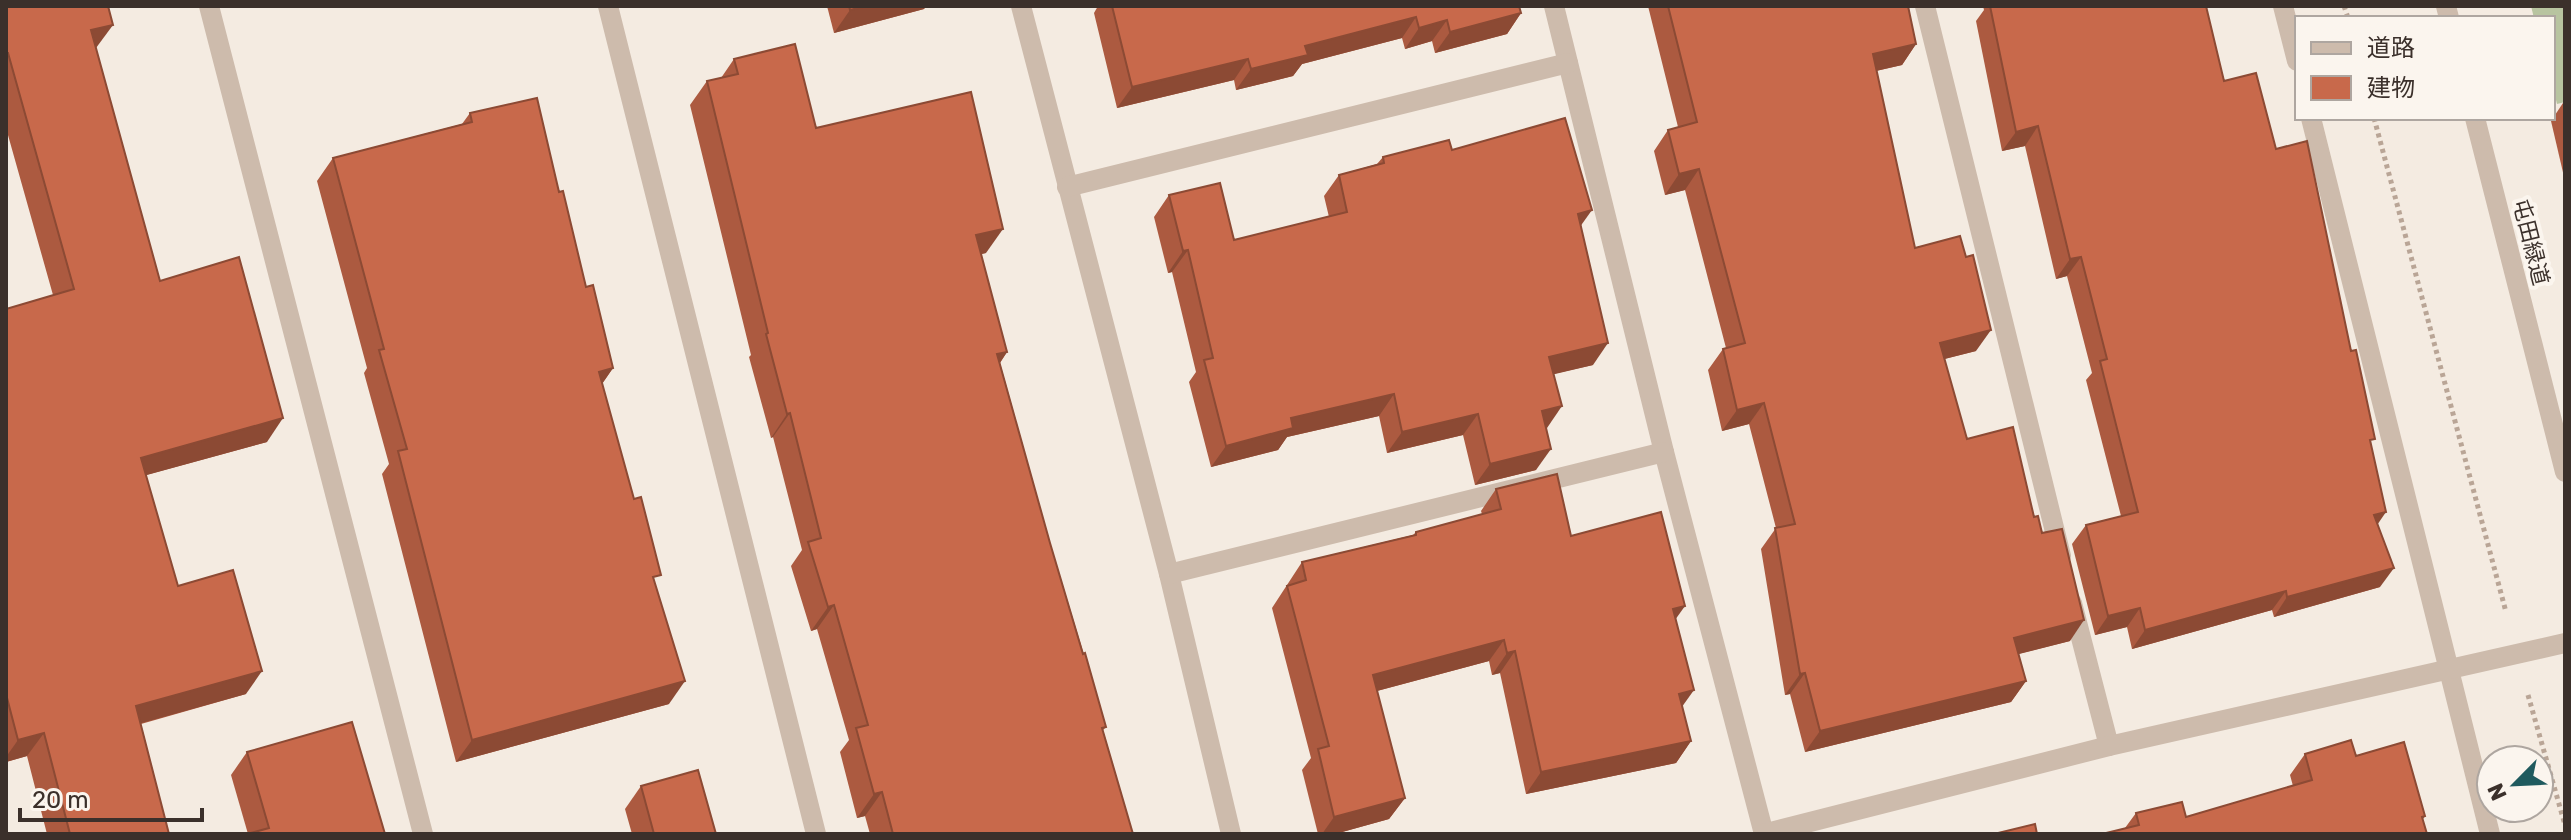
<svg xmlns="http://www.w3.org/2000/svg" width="2571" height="840" font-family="Rubik,'Noto Sans JP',sans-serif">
  <rect width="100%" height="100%" fill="#f4ebe1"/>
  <polygon fill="#b8c4a0" points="2531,6 2565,6 2565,102 2557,104 2553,88 2553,18 2534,18"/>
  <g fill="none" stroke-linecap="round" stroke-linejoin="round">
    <g stroke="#b9a596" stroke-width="5" stroke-dasharray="4 4" stroke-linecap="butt">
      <polyline points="2344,6 2348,18"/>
      <polyline points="2374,118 2506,612"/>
      <polyline points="2528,695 2565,825"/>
    </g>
    <g stroke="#cdbbac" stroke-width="20">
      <polyline points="209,6 423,834"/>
      <polyline points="608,6 816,834"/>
      <polyline points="1021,6 1169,574 1231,834"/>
      <polyline points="1554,6 1664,452 1764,834"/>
      <polyline points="1925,6 2061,556"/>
      <polyline points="2283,6 2297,61"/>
      <polyline points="2446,6 2449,18"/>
      <polyline points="2311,118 2490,834"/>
      <polyline points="2475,118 2565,472"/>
      <polyline points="1067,187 1568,63"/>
      <polyline points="1169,574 1664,452"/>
      <polyline points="2072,603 2109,746"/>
      <polyline points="1763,834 2109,746 2565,643"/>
    </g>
  </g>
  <g fill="#ac5a40">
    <polygon points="6,6 96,48 160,281 267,442 146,475 178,586 246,694 141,724 169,834 47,834 27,756 6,762 6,309 53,295 6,128"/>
    <polygon points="827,6 926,6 924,9 834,33"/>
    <polygon points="1098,6 1519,6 1521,13 1507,34 1435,53 1432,41 1405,49 1402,38 1302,64 1293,76 1236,90 1234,80 1117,108 1094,13"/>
    <polygon points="1648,6 1908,6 1916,44 1902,65 1876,71 1915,248 1976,351 1944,359 1967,439 2034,517 2070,641 2018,654 2026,681 2011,702 1805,752 1790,694 1785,695 1761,549 1776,528 1749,424 1722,431 1708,370 1723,349 1726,348 1685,190 1665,195 1654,151 1668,130 1678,127"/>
    <polygon points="1983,6 2206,6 2224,81 2276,149 2371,445 2378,524 2380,587 2274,617 2272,610 2132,649 2127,627 2095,635 2072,544 2086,525 2121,516 2086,380 2092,373 2067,276 2056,279 2025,146 2002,151 1976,21 1984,10"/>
    <polygon points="734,59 816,128 986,253 981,254 1007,352 1000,363 1050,543 1106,727 1103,730 1133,834 870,834 865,816 857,818 840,752 849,740 817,629 811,631 791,566 802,550 773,437 771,438 749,357 751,355 690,105 707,81 721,78"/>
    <polygon points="2565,100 2565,181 2551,121"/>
    <polygon points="470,113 559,192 586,287 613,368 602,384 655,583 669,704 456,762 382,474 389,464 364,373 367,368 317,181 333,158 462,124"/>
    <polygon points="1452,150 1581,225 1593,365 1553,374 1547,428 1546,428 1536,470 1475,485 1463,435 1387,453 1379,416 1287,437 1278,450 1211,467 1189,382 1196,372 1172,272 1168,273 1154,217 1169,195 1234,240 1329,217 1324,196 1339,175 1377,164 1383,157"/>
    <polygon points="1496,489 1571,536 1676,619 1682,707 1691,741 1676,763 1526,794 1500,673 1492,675 1489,661 1377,691 1405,798 1389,819 1335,834 1318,834 1302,770 1311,758 1272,608 1302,562 1413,535 1416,532 1482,514 1481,511"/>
    <polygon points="247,752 385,834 248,834 231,775"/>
    <polygon points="2305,754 2356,756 2425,816 2423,819 2125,828 2136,813 2186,817 2293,786 2290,775"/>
    <polygon points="641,786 716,834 632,834 625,809"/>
  </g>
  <g fill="#8c4a34">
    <polygon points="866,6 926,6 924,9 834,33 850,10"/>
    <polygon points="1521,13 1507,34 1435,53 1450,32"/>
    <polygon points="1416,17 1402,38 1302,64 1293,76 1236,90 1251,69 1305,46"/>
    <polygon points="1447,20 1432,41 1405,49 1419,28"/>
    <polygon points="113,25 96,48 91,30"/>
    <polygon points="1916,44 1902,65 1858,75 1873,54"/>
    <polygon points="1248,59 1234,80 1117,108 1132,87"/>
    <polygon points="2038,126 2025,146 2002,151 2016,132"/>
    <polygon points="1699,169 1685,190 1665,195 1679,174"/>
    <polygon points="1592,210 1577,231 1578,214"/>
    <polygon points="1003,229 986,253 959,259 976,235"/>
    <polygon points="1188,250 1172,272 1168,273 1183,251"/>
    <polygon points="2081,257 2067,276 2056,279 2070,259"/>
    <polygon points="1991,330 1976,351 1925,364 1940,343"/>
    <polygon points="1608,343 1593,365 1534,379 1549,357"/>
    <polygon points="1007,352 991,376 997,354"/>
    <polygon points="613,368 597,391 599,372"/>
    <polygon points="1394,394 1379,416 1287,437 1278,450 1211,467 1226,446 1291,418"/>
    <polygon points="1764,403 1749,424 1722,431 1737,410"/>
    <polygon points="1562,406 1547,428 1527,432 1542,411"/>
    <polygon points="790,413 773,437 771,438 787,414"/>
    <polygon points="1478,414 1463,435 1387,453 1402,432"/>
    <polygon points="283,418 267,442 125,481 141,458"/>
    <polygon points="1551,449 1536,470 1475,485 1490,464"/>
    <polygon points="2386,512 2373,531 2374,515"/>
    <polygon points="2394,568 2380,587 2274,617 2287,597"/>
    <polygon points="2286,591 2272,610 2132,649 2145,630"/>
    <polygon points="834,605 817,629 811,631 828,607"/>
    <polygon points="1685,606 1670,627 1673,609"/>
    <polygon points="2140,608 2127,627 2095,635 2108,616"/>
    <polygon points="2084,620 2070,641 1999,659 2014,638"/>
    <polygon points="1504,640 1489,661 1358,696 1373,675"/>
    <polygon points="1515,651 1500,673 1492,675 1507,653"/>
    <polygon points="262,671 246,694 120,729 136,706"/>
    <polygon points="1805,673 1790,694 1785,695 1800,674"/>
    <polygon points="685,681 669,704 456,762 472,740"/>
    <polygon points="2026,681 2011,702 1805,752 1820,731"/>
    <polygon points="1694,690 1679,711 1679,694"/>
    <polygon points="44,733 27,756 6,762 6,757 18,740"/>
    <polygon points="1691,741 1676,763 1526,794 1541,772"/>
    <polygon points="882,792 865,816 857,818 874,794"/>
    <polygon points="1405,798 1389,819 1335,834 1322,834 1334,817"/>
  </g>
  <g fill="#c8694b" stroke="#8c4a34" stroke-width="2">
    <polygon points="6,6 108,6 113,25 91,30 160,281 239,257 283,418 141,458 178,586 233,570 262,671 136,706 169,834 70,834 44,733 18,740 6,694 6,309 74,289 8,53 6,53"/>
    <polygon points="849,6 866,6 850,10"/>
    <polygon points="1112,6 1519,6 1521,13 1450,32 1447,20 1419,28 1416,17 1305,46 1308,55 1251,69 1248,59 1132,87"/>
    <polygon points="1668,6 1908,6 1916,44 1873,54 1915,248 1960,236 1966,257 1973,255 1991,330 1940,343 1967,439 2013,427 2034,517 2038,516 2042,533 2062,529 2084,620 2014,638 2026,681 1820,731 1805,673 1800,674 1775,528 1795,524 1764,403 1737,410 1723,349 1745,343 1699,169 1679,174 1668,130 1697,122"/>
    <polygon points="1990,6 2206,6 2224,81 2256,73 2276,149 2307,141 2351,351 2356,350 2375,439 2370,440 2386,512 2374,515 2394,568 2287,597 2286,591 2145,630 2140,608 2108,616 2086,525 2138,512 2100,361 2107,359 2081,257 2070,259 2038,126 2016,132"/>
    <polygon points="795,44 816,128 971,92 1003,229 976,235 1007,352 997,354 1050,543 1083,654 1085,653 1106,727 1102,728 1133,834 893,834 882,792 874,794 856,728 868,725 834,605 828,607 808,542 821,538 790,413 787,414 766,334 768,333 707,81 738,74 734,59"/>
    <polygon points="537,98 559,192 563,191 586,287 593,285 613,368 599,372 634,499 641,497 661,575 653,577 685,681 472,740 398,451 407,449 379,350 384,349 333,158 472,122 470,113"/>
    <polygon points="1565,118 1592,210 1578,214 1608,343 1549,357 1562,406 1542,411 1551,449 1490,464 1478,414 1402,432 1394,394 1291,418 1293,428 1226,446 1204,360 1213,358 1188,250 1183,251 1169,195 1220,183 1234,240 1347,212 1339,175 1384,163 1383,157 1449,140 1452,150"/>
    <polygon points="1557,474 1571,536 1661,512 1685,606 1673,609 1694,690 1679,694 1691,741 1541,772 1515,651 1507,653 1504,640 1373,675 1405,798 1334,817 1318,749 1329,746 1287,586 1306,580 1302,562 1416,535 1416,532 1501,509 1496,489"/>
    <polygon points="352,722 385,834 247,834 269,828 247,752"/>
    <polygon points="2351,740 2356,756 2404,742 2425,816 2422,817 2427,834 2102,834 2139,825 2136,813 2182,802 2186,817 2312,780 2305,754"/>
    <polygon points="698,770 716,834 654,834 641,786"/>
    <polygon points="2035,824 2037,834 1994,834"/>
  </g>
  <g text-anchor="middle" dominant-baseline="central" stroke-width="8" stroke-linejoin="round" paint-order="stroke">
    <g font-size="22" fill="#3b302b" stroke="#fbf5ee">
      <text transform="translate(2531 242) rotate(76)">屯田緑道</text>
    </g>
  </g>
  <rect width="2571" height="840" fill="none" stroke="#3b302b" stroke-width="16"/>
  <rect x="2295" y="16" width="260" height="104" fill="#fbf5ee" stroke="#aea6a0" stroke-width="2"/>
  <rect x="2311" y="42" width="40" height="12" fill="#cdbbac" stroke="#aea6a0" stroke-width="2"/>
  <text x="2367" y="56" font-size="24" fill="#3b302b">道路</text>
  <rect x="2311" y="76" width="40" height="24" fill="#c8694b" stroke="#aea6a0" stroke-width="2"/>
  <text x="2367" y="96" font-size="24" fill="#3b302b">建物</text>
  <g transform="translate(2515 784) rotate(246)"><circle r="38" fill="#fbf5ee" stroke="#aea6a0" stroke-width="2"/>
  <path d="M0-6L14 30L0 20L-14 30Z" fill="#1f5a5e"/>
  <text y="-12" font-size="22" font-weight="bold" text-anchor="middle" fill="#3b302b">N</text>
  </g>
  <path d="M20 808v12h182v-12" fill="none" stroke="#3b302b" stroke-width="4"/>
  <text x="32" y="808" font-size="24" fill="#3b302b" stroke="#fbf5ee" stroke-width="6" paint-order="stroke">20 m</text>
</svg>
